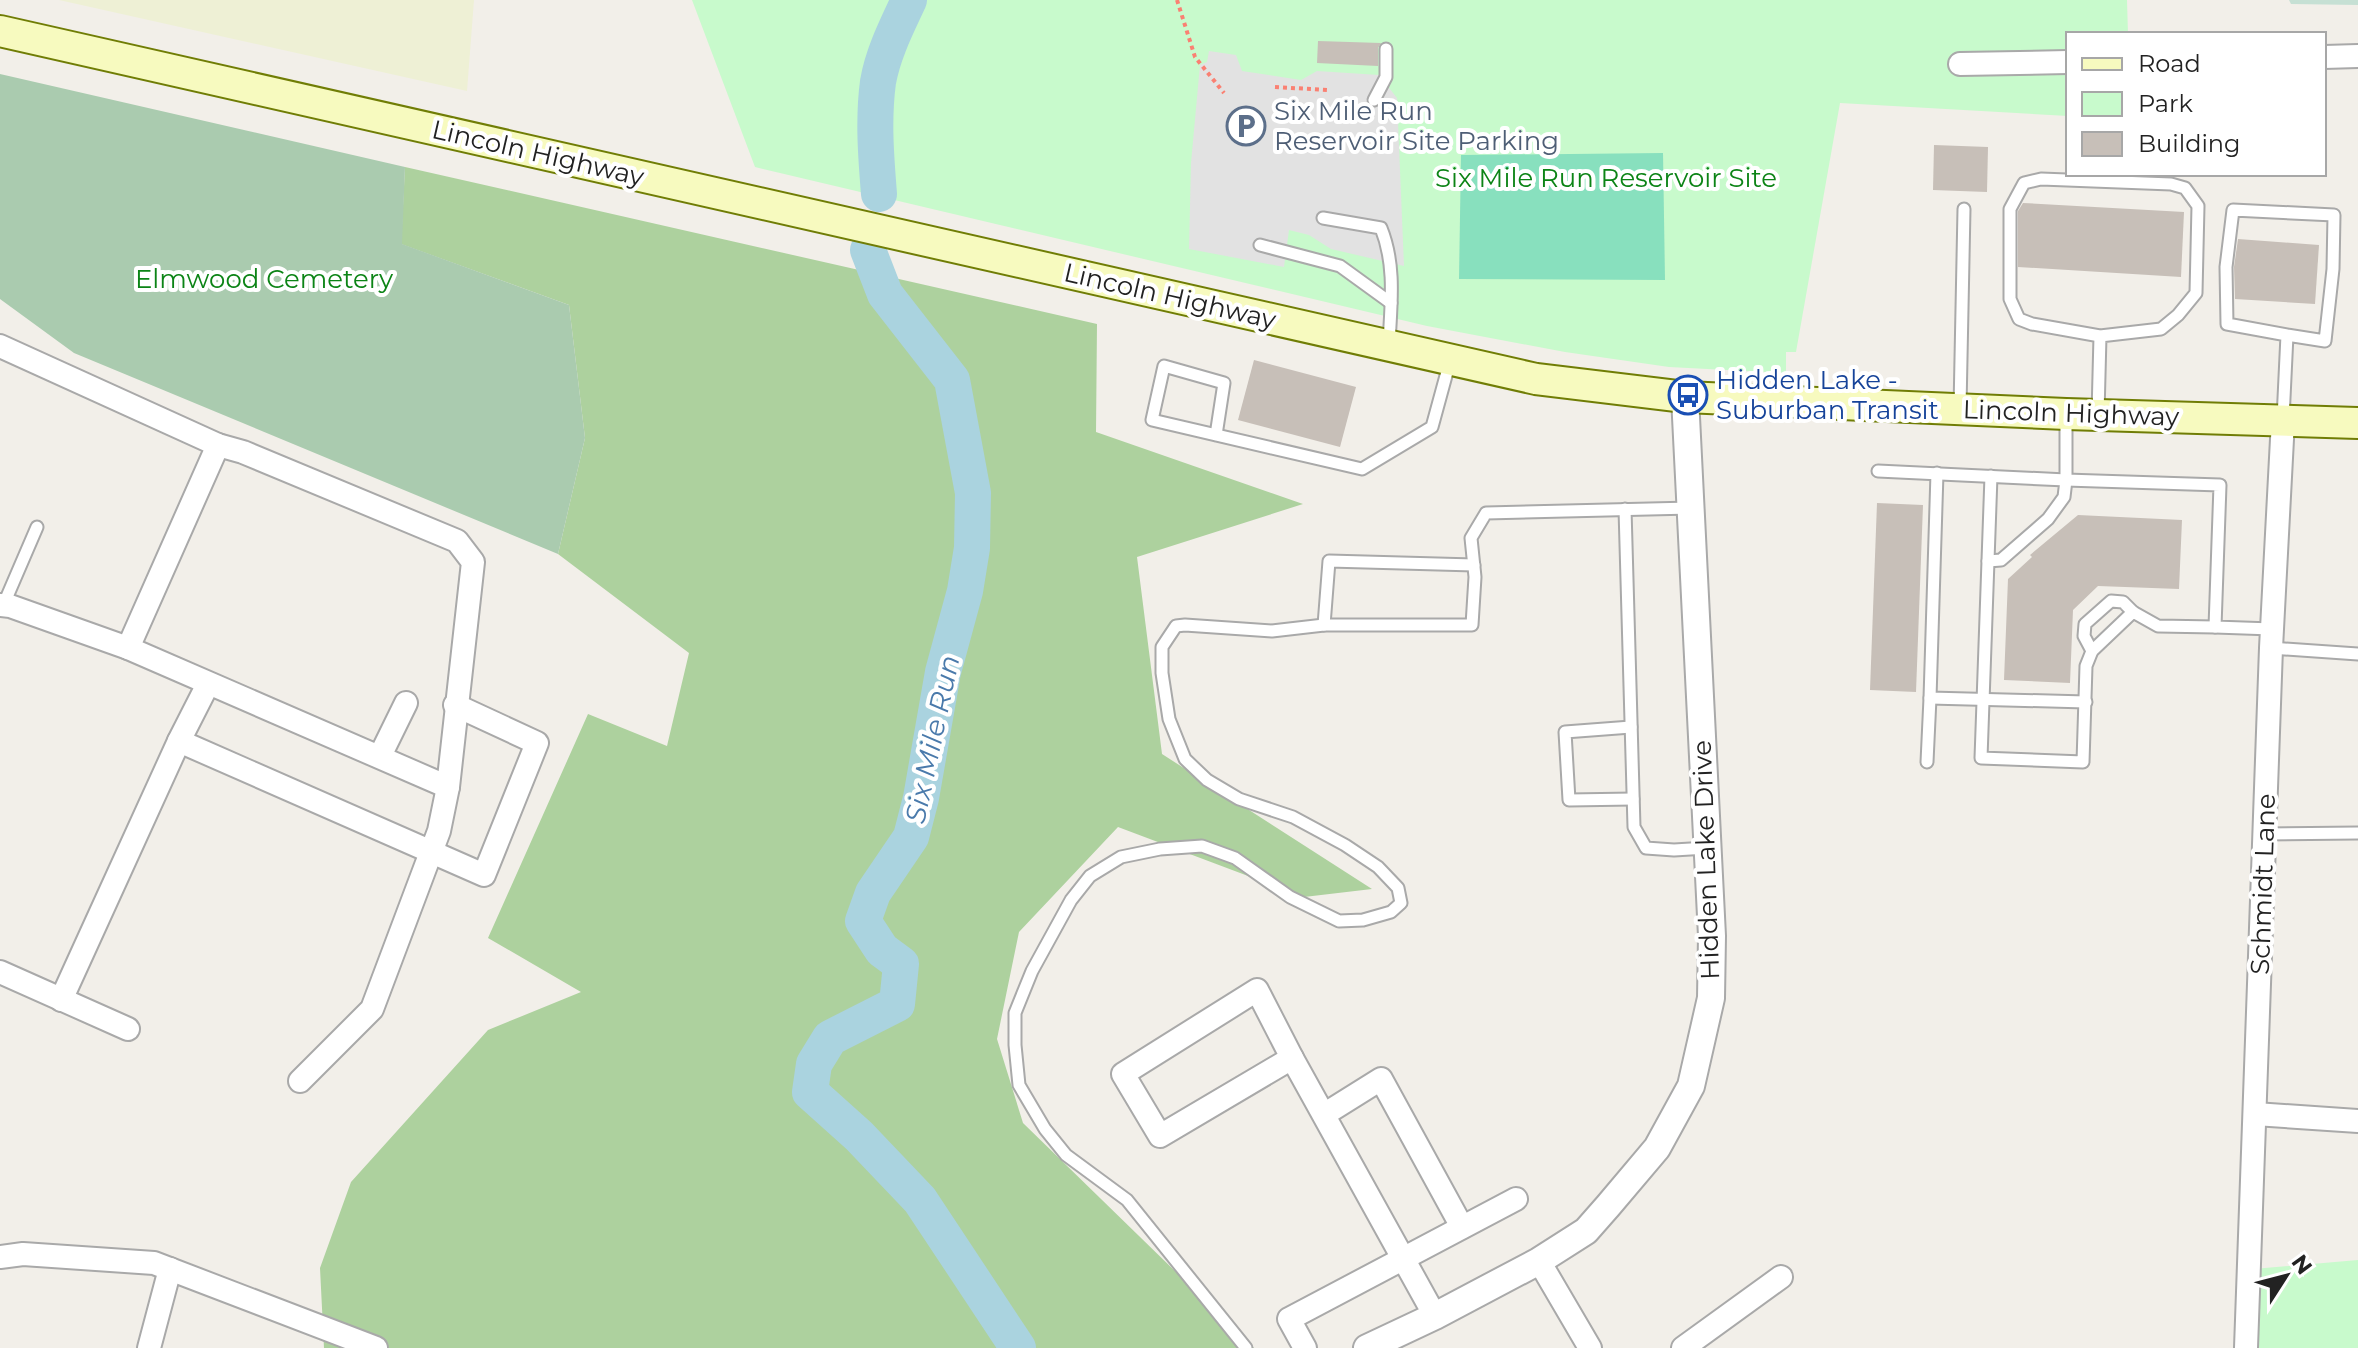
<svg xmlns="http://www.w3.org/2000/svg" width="2358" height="1348" font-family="Montserrat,sans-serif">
  <rect width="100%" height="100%" fill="#f2efe9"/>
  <polygon fill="#eef0d5" points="59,0 474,0 467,91"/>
  <polygon fill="#add19e" points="405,167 1097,324 1096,432 1303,504 1137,557 1162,754 1372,889 1304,897 1118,827 1019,932 997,1039 1023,1123 1254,1348 324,1348 320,1268 351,1182 488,1030 581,992 488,938 588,714 667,746 689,653 558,554 585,438 569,305 401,244"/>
  <polygon fill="#c6e0d4" points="2289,0 2358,0 2358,5 2291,4"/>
  <polygon fill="#aacbaf" points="0,74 405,167 402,244 569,305 585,438 558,554 74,353 0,299"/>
  <g fill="#c8facc">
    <polygon points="692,0 2127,0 2128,34 2068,34 2068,116 1840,103 1796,352 1786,352 1786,373 1669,367 1565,352 1427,326 755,167"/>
    <polygon points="2358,1260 2358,1348 2251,1348 2253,1269"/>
  </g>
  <polygon fill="#88e0be" points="1663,153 1665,280 1459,279 1461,155"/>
  <polygon fill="#e2e2e2" points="1209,51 1236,55 1242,71 1301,80 1317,71 1379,75 1397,98 1404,266 1331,249 1309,235 1289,230 1284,267 1189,249 1191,163 1200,65 1207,62"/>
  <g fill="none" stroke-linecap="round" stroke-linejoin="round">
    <g stroke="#aad3df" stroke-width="36">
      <path d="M879,194C876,157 873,119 878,82C883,53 897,26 909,0"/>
      <polyline points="868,250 885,294 952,380 973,493 972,548 965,591 943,672 921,798 911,837 873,893 863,921 882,950 901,964 897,1004 830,1038 814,1064 810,1092 859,1136 920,1200 1018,1348"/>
    </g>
  </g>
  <g fill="#c7bfb8">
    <polygon points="1318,41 1381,43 1378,48 1378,66 1317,63"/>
    <polygon points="1934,145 1988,147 1987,192 1933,190"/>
    <polygon points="2023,203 2184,212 2181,277 2018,267 2018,211"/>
    <polygon points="2238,239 2319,245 2315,304 2235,299 2234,267"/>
    <polygon points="1254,360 1356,387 1340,447 1238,420"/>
    <polygon points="1877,503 1923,505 1916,692 1870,690"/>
    <polygon points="2078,515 2182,520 2179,589 2098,586 2073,610 2070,683 2004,680 2008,579 2032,557 2030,555"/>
  </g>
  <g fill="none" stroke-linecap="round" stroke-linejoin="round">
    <defs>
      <g id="service">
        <polyline points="1374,100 1386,77 1386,49"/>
        <path d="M1323,218L1381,228C1396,265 1391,304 1389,343"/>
        <polyline points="1260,245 1340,266 1391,303"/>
        <polyline points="1960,408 1964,209"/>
        <polyline points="2066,414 2066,480 2220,485 2215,627 2272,629"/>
        <polyline points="2098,414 2100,336 2032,324 2019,319 2010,299 2010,209 2024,183 2041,179 2171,184 2185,188 2198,206 2196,293 2178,315 2161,329 2100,336"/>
        <polyline points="2283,419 2287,335 2227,324 2226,267 2233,210 2334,215 2333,269 2325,341 2287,335"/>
        <polyline points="1216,435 1224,383 1164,366 1152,420 1362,469 1432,427 1450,361"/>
        <polyline points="1878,471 2066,480 2064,497 2048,519 2001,560 1988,561"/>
        <polyline points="1937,473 1930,698 2086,702"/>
        <polyline points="1991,476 1981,758 2083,762 2086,666 2092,651 2133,612 2158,626 2215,627"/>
        <polyline points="1625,509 1634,827 1646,848 1674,850 1707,848"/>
        <polyline points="3,606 37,527"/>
        <polyline points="1324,625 1329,561 1474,565"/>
        <polyline points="2271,648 2358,654"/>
        <polyline points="2092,651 2084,636 2085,624 2111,601 2123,602 2133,612"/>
        <polyline points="1631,727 1565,732 1569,800 1633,799"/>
        <polyline points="1927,762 1930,698"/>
        <polyline points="2264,834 2358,833"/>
        <polyline points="1246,1348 1127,1200 1066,1155 1045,1129 1019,1085 1015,1045 1015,1013 1032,971 1071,900 1090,876 1121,857 1160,849 1202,846 1235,858 1290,897 1339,921 1363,920 1391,912 1401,903 1398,888 1378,867 1345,845 1293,817 1239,799 1207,780 1185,759 1169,719 1162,673 1162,647 1176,626 1185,625 1272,631 1324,625 1472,625 1475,577 1471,538 1486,513 1691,508"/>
      </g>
      <g id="minor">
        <polyline points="2324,57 2358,56"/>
        <polyline points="1960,64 2068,62"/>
        <polyline points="0,346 218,445 243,452 457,541 473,562 448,787"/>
        <polyline points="0,605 10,606 128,648 448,787 439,831 372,1009 300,1081"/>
        <polyline points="128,648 218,445"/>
        <polyline points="179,741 484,875 537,743 455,705"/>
        <polyline points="380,756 406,703"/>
        <polyline points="0,972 128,1029"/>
        <polygon points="1257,990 1292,1058 1160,1136 1123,1074"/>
        <polyline points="61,1000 179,741 208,684"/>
        <polyline points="1292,1058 1435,1316"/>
        <polyline points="1325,1114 1381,1079 1462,1227"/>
        <polyline points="2255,1114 2358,1121"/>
        <polyline points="0,1257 23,1254 154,1263 376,1348"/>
        <polyline points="1539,1261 1590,1348"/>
        <polyline points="149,1348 170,1269"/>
        <polyline points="1305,1348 1289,1319 1516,1199"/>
        <polyline points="1683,1348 1781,1277"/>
        <polyline points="2246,1348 2271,648 2283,420"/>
      </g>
      <polyline id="tertiary" points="1367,1348 1435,1316 1539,1261 1586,1231 1608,1206 1657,1148 1691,1086 1711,998 1712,936 1685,397"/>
      <polyline id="secondary" points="0,31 1536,379 1685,397 2066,414 2358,423"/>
    </defs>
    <use href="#service" stroke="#a9a9a9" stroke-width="15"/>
    <use href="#minor" stroke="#a9a9a9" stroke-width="26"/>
    <use href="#tertiary" stroke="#a9a9a9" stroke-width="30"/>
    <use href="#secondary" stroke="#707d05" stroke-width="34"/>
    <g stroke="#fa8072" stroke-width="4" stroke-dasharray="4 4" stroke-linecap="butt">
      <polyline points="1177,0 1195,57 1224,93"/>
      <polyline points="1275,87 1328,90"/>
    </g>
    <use href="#service" stroke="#fff" stroke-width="11"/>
    <use href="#minor" stroke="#fff" stroke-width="22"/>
    <use href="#tertiary" stroke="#fff" stroke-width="26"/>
    <use href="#secondary" stroke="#f7fabf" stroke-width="30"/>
  </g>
  <defs>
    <symbol id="parking-ring" viewBox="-11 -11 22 22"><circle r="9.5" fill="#fff" stroke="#5c6f8a" stroke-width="1.5"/><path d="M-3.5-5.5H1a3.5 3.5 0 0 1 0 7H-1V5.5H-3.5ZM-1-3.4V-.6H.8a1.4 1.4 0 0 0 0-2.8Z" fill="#5c6f8a"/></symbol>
    <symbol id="bus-ring" viewBox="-11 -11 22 22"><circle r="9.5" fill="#fff" stroke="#1a4fb4" stroke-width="1.5"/><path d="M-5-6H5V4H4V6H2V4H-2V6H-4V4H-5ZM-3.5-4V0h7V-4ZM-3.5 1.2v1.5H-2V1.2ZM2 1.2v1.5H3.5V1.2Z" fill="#1a4fb4"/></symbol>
  </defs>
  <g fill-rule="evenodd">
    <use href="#parking-ring" x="1224" y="104" width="44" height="44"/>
    <use href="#bus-ring" x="1666" y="373" width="44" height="44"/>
  </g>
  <g text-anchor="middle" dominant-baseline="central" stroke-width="8" stroke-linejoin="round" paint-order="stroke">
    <g font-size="26" fill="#4e5e75" stroke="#fff" text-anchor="start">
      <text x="1274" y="111">Six Mile Run<tspan x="1274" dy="30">Reservoir Site Parking</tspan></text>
    </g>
    <g font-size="26" fill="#222" stroke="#fff">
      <text transform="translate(538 153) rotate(13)">Lincoln Highway</text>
      <text transform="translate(1170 296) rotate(13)">Lincoln Highway</text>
      <text transform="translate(2071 413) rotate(2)">Lincoln Highway</text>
      <text transform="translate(1706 860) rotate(-92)">Hidden Lake Drive</text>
      <text transform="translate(2263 884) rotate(-88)">Schmidt Lane</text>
    </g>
    <g font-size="26" fill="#0c8416" stroke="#fff">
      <text x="1606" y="178">Six Mile Run Reservoir Site</text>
      <text x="264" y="279">Elmwood Cemetery</text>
    </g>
    <g font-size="26" fill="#164399" stroke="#fff" text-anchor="start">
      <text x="1716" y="380">Hidden Lake -<tspan x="1716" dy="30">Suburban Transit</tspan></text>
    </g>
    <g font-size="28" font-style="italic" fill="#4a7aab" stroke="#fff">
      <text transform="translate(932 739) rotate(-78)">Six Mile Run</text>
    </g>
  </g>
  <rect x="2066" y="32" width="260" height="144" fill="#ffffff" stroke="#a7a7a7" stroke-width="2"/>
  <rect x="2082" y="58" width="40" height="12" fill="#f7fabf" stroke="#a7a7a7" stroke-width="2"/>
  <text x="2138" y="72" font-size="24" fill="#222222">Road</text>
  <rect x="2082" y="92" width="40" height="24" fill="#c8facc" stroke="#a7a7a7" stroke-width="2"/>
  <text x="2138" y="112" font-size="24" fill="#222222">Park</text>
  <rect x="2082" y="132" width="40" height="24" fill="#c7bfb8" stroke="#a7a7a7" stroke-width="2"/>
  <text x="2138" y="152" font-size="24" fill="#222222">Building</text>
  <g transform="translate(2286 1276) rotate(54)" stroke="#ffffff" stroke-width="6" paint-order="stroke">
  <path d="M0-6L14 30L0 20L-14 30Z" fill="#222222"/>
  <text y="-12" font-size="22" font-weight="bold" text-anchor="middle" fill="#222222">N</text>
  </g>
</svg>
